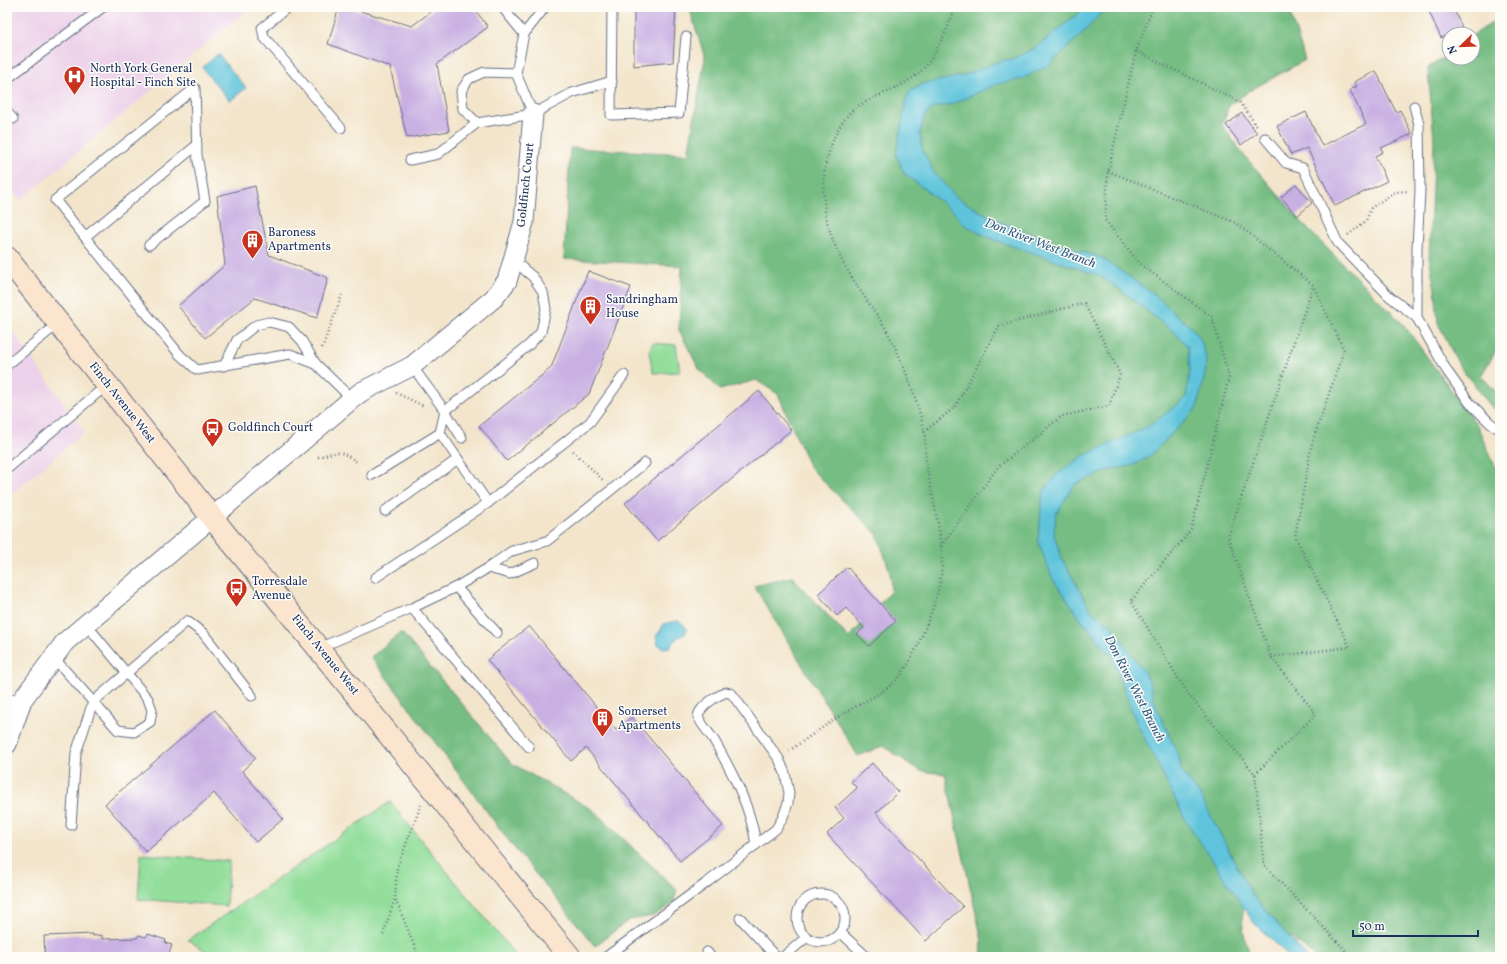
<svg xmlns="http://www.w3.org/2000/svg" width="1507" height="964" font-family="Vollkorn,serif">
  <rect width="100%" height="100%" fill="#fdfcf7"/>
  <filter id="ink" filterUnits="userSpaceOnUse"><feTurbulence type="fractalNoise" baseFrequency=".025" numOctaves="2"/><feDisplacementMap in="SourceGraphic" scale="8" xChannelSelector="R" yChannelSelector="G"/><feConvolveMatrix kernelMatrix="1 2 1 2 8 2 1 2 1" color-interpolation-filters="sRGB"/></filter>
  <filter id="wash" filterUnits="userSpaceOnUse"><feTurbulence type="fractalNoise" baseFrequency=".012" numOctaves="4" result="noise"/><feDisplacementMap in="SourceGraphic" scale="16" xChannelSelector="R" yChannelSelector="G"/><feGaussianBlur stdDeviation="0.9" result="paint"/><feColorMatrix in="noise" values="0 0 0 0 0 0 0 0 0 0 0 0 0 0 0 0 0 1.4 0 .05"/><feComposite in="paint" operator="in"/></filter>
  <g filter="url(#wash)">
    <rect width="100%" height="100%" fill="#f3e5cb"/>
    <g fill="#ecd1ea">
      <polygon points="7,7 250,7 21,200 7,186"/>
      <polygon points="7,323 84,432 7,498"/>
    </g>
    <g fill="#93de9b" stroke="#57867c">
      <polygon points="653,343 676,345 680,372 653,373 649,351"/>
      <polygon points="390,802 517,957 215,957 188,940"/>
      <polygon points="141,854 229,861 226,906 138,899"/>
    </g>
    <g fill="#76bd83" stroke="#487670">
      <path d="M691,7H1288L1305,60L1249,91L1229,106L1222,125L1242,153L1307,228L1403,324L1477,425L1500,477V957H1316L1246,903C1238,920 1245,940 1251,957H981L982,941L945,774L920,771L883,746L858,756L754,586L792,577L849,638L891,591L890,572L877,534L810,468L778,394L756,380L720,390L699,369L679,330L682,266L564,259L570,148L688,154L705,58L690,10Z"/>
      <polygon points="1500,18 1500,344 1481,376 1500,396 1500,413 1490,405 1460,367 1438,323 1435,289 1429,257 1434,140 1428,68 1449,54 1449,58 1473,58 1473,35"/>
      <polygon points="401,632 459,700 511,763 593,810 677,890 673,904 653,916 629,920 595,946 512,845 371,657"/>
    </g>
    <g fill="#5ec4db" stroke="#3c7a9c">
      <polygon points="1085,7 1106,7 1087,29 1049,65 1022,79 997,84 952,104 933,108 924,117 920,133 922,149 934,173 956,197 995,220 1055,244 1102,258 1151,292 1196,332 1201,341 1206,357 1205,374 1197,408 1149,457 1131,466 1112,469 1075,484 1056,514 1054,535 1062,559 1092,612 1111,625 1148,678 1157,709 1179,756 1181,771 1200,795 1252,895 1307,957 1290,957 1254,923 1185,819 1136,721 1111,655 1083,622 1053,579 1038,541 1043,492 1056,475 1083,456 1149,426 1186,398 1190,371 1188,347 1174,332 1117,287 1098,275 992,239 963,224 955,213 904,173 896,154 907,97 911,91 923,84 962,76 1003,60 1013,59 1037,47 1080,12"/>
      <polygon points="218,54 246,88 230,101 202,68"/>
      <polygon points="678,621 682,623 687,629 685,634 676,639 670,647 663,648 658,644 656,636 661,630 663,624"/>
    </g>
    <g id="blocks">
      <g fill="#c9b0e3">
        <polygon points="339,7 346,7 412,26 437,7 473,7 488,27 437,64 449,131 407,138 390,67 328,44"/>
        <polygon points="634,7 676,7 673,62 634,66"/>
        <polygon points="1427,7 1453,7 1462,28 1441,38"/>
        <polygon points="1376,71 1396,112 1400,110 1412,134 1381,148 1383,152 1375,156 1387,181 1335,206 1307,148 1291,155 1277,126 1306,112 1322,146 1366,124 1350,90 1357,86 1354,82"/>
        <polygon points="1242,113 1257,133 1241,145 1226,125"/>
        <polygon points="1296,184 1312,203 1297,216 1281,197"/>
        <polygon points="255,186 269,255 328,278 317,318 255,298 205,338 178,306 225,265 217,196"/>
        <polygon points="588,271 631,287 589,394 507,461 479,426 551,368"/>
        <polygon points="759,391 791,430 657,541 625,503"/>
        <polygon points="847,567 896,621 869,646 857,634 864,628 846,608 837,616 818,594"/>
        <polygon points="529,626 616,730 632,717 723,826 680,861 586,748 571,761 487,660"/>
        <polygon points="215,710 256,758 242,771 283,819 256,842 214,793 146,852 105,804"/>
        <polygon points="872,763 898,792 876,813 963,907 926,941 827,834 844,818 835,808 857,788 851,782"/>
        <polygon points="93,934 93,936 102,935 102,939 137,938 139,935 146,937 148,934 166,940 165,943 172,945 168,957 45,957 44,936"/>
      </g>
    </g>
  </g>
  <g filter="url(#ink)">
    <use href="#blocks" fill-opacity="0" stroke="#676f84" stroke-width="1"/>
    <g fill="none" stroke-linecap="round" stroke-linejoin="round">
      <defs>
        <g id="lane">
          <polyline points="288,7 262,28 264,37 341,128"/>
          <polyline points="502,7 524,34 545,7"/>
          <polyline points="612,7 611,115 679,113 686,37"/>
          <polyline points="524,34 516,73 533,114"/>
          <polyline points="7,79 103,7"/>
          <polyline points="1414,106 1419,124 1420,191 1417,247 1417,318"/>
          <polyline points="7,112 13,119"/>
          <polyline points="477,123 463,109 461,91 469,79 484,72 516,73"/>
          <polyline points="1265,138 1286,163 1303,168 1338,243 1389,296 1417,318 1447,371 1469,402 1490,423 1500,430"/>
          <polyline points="410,160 438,154 477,123 533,114 572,93 612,81"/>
          <polyline points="85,237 197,145"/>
          <polyline points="149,245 205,201 197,155 195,88 55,200 180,355 197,370 290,354 316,364 352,399"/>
          <polyline points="7,365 59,323"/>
          <polyline points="224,366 237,340 256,325 269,322 289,327 302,341 316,364"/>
          <polyline points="412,366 445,411 462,438"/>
          <polyline points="7,469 107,385"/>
          <polyline points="372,475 440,433 445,411 529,345 541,332 546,309 543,292 533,277 514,261"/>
          <polyline points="488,503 590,422 624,375"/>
          <polyline points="385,511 458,459"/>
          <polyline points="488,568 510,574 535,563"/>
          <polyline points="375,578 488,503 440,433"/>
          <polyline points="456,587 488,568 512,551 547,541 645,463"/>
          <polyline points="412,608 456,587 497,633"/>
          <polyline points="319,648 412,608 529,747"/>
          <polyline points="54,658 118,730 134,732 150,722 152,710 148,699 86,624"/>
          <polyline points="7,697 21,704"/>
          <polyline points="71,825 76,753 93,702 187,621 203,633 252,696"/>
          <circle cx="821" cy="918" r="24"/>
          <polyline points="740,918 776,957"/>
          <polyline points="840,932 867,957"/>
          <polyline points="707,952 711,957"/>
          <path d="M606,957L709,881L776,829L783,817L788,803L789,793L785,773L779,759L732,694L726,692C717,696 701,705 698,716C701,725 710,733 715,742C733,774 751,807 756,845"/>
          <polyline points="783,957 807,937"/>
        </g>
        <polyline id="street" points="7,744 22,700 65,642 352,399 361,392 412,366 494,298 507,281 524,222 533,114"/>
        <polyline id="secondary" points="7,258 226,535 570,957"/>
      </defs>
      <use href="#lane" stroke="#676f84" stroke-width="11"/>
      <use href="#street" stroke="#676f84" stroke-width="21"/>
      <use href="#secondary" stroke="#676f84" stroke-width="24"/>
      <g stroke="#676f84" stroke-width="2.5" stroke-dasharray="1 3" stroke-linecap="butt">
        <polyline points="1153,7 1136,51 1108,171 1105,220 1140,264 1212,317 1229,377 1191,530 1131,601 1188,694 1255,774 1264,865 1352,957"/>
        <polyline points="1136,51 1240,102 1258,128"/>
        <polyline points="1108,171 1236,223 1313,285 1344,350 1312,443 1295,536 1350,647 1271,657"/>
        <polyline points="1348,235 1366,221 1371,208 1395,192 1408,191"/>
        <polyline points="322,348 342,295"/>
        <polyline points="396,393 424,406"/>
        <polyline points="924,432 955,407 999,326 1084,303 1120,374 1109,406 1062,416 998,467 941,546"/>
        <polyline points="573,451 604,481"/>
        <path d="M318,457C338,451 341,450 358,463"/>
        <path d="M789,751C808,738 825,725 845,713C863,701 886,693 900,676C916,656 937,602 941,577C945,551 936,513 931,488C929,479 927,470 926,461C925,451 926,440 924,430C916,396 904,364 888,333C878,315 865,299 854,281C834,249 821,218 824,179C825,156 838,117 860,105C879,94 901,88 919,73C934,60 949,26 955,7"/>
        <polyline points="1255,774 1316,714 1271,657 1228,537 1313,286"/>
        <polyline points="383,935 395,898"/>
        <polyline points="417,957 416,950 395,898 397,868 421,805"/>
      </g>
      <use href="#lane" stroke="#fff" stroke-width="9"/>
      <use href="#street" stroke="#fff" stroke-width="19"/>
      <use href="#secondary" stroke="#fbe5cf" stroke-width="22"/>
    </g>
  </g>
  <defs>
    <symbol id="hospital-pin" viewBox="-11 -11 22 30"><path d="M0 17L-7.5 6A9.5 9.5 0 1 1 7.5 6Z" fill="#c8321e" stroke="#fdfcf7"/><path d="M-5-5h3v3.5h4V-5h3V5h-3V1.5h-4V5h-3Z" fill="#fff"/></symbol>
    <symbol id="building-pin" viewBox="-11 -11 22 30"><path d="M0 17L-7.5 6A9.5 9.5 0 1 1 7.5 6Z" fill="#c8321e" stroke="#fdfcf7"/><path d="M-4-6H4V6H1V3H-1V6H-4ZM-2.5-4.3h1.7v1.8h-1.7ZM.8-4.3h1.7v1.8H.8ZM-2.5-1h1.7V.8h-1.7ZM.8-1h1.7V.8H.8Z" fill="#fff"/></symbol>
    <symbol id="bus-pin" viewBox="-11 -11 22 30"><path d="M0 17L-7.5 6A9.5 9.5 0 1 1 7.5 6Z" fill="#c8321e" stroke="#fdfcf7"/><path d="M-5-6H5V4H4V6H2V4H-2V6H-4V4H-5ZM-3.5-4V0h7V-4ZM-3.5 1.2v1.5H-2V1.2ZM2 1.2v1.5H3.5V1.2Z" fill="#fff"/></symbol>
  </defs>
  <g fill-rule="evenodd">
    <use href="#hospital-pin" x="62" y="64" width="25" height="34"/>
    <use href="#building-pin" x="240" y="228" width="25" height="34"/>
    <use href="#building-pin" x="578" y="294" width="25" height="34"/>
    <use href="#bus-pin" x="200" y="416" width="25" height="34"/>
    <use href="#bus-pin" x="224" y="576" width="25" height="34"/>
    <use href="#building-pin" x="590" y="706" width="25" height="34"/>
  </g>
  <g text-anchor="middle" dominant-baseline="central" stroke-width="3" stroke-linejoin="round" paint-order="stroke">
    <g font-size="12" fill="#1b2f5e" stroke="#fdfcf7" text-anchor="start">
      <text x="90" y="69">North York General<tspan x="90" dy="14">Hospital - Finch Site</tspan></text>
      <text x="268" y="233">Baroness<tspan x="268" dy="14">Apartments</tspan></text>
      <text x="606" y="300">Sandringham<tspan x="606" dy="14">House</tspan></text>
      <text x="228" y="428">Goldfinch Court</text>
      <text x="252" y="582">Torresdale<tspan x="252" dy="14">Avenue</tspan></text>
      <text x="618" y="712">Somerset<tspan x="618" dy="14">Apartments</tspan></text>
    </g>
    <g font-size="12" fill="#1b2f5e" stroke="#fdfcf7">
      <text transform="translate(526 185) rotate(-84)">Goldfinch Court</text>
      <text transform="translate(122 403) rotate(52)">Finch Avenue West</text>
      <text transform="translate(325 655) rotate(51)">Finch Avenue West</text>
    </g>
    <g font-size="13" font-style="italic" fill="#2f5c84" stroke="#fdfcf7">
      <text transform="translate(1040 244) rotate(21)">Don River West Branch</text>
      <text transform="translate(1134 689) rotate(63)">Don River West Branch</text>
    </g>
  </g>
  <rect width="1507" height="964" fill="none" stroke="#fdfcf7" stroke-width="24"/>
  <g transform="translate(1461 46) rotate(247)"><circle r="19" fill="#fdfcf7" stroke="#a3aaba"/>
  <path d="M0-3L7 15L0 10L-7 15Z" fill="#c8321e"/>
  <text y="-6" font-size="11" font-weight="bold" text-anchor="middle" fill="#1b2f5e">N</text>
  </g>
  <path d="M1353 930v6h125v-6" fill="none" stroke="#1b2f5e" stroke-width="2"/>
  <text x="1359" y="930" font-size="12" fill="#1b2f5e" stroke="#fdfcf7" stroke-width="3" paint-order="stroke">50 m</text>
</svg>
